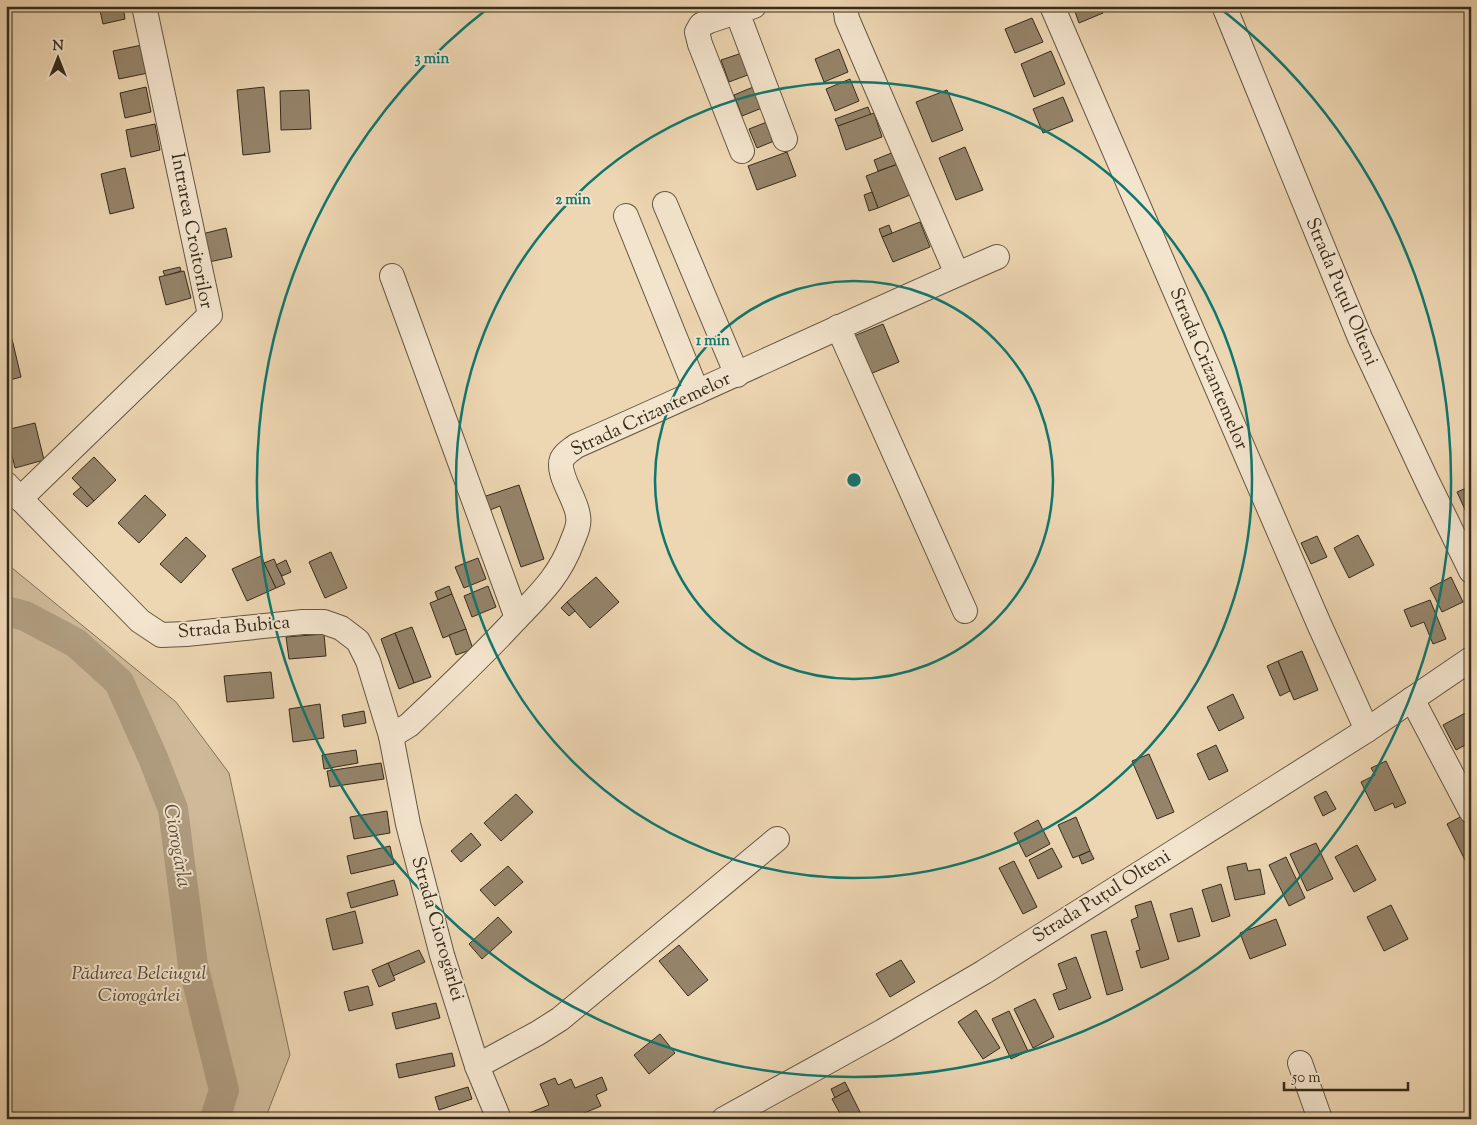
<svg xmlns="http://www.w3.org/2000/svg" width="1477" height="1125" font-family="'Sorts Mill Goudy',serif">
  <rect width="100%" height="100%" fill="#edd6b2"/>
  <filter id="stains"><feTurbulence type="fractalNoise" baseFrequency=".004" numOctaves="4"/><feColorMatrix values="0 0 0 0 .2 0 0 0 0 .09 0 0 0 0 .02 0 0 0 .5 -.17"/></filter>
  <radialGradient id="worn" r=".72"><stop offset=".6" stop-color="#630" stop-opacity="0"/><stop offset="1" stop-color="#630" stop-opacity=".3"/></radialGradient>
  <polygon fill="#ceb998" stroke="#82725a" points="6,563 176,702 229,773 290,1055 265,1119 6,1119"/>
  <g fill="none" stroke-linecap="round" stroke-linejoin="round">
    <polyline stroke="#af9c7f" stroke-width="30" points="6,611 25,616 76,643 119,682 153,758 173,809 193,965 224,1090 215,1119"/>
  </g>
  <g fill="#95846a" stroke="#362b1b">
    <polygon points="99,6 123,6 125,19 103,24"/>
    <polygon points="1073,6 1101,6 1103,13 1079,23"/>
    <polygon points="1032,18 1043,42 1015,53 1005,29"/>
    <polygon points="142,45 148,73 119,79 113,51"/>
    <polygon points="839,49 848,72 824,82 815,59"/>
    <polygon points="1051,51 1065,84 1034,97 1021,64"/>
    <polygon points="745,52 753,73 729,82 721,60"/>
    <polygon points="850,79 859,101 835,111 826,89"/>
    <polygon points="758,85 767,106 742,116 734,95"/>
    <polygon points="146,87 151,112 125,118 120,93"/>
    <polygon points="264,87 270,152 243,155 237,90"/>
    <polygon points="309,90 311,129 281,130 280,91"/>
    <polygon points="947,90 963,130 932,142 916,102"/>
    <polygon points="1063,97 1073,121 1043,133 1033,109"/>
    <polygon points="868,107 871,115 838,126 835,119"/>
    <polygon points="874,113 882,137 846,150 838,126"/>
    <polygon points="772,120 779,139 757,148 749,129"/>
    <polygon points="155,124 160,150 131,157 126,130"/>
    <polygon points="965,147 983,190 956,200 939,158"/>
    <polygon points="787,152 796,176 757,190 748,166"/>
    <polygon points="894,152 898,164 878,171 874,160"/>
    <polygon points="898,164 910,195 878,208 866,176"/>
    <polygon points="125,168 134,208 110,214 101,174"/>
    <polygon points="872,192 878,208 869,211 864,195"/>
    <polygon points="920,222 930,247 893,262 882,237"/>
    <polygon points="889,225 892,233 882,237 879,229"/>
    <polygon points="226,228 232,257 209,262 202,234"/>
    <polygon points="180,267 181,271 165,276 163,271"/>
    <polygon points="184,271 191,298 166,305 159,277"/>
    <polygon points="883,324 899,362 870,374 854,336"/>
    <polygon points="12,339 21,377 6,381 6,340"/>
    <polygon points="35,423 44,460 15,468 6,430"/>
    <polygon points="94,457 116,480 94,501 72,478"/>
    <polygon points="519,485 544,559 521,567 500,506 485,512 480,498"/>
    <polygon points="1471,486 1471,512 1467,514 1457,492"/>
    <polygon points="81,487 94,501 87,507 73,494"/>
    <polygon points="145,495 166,515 139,543 118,523"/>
    <polygon points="1358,535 1374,565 1349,578 1334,548"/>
    <polygon points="1317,536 1327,557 1311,564 1301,543"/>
    <polygon points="186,537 206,556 181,583 160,564"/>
    <polygon points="331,552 347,588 325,598 309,562"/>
    <polygon points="261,556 276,588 247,601 232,569"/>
    <polygon points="478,558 486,579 464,588 455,567"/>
    <polygon points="274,559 285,584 276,588 264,563"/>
    <polygon points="286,560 291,572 282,576 276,565"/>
    <polygon points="596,577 619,602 590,628 567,602"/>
    <polygon points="1451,577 1463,602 1442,612 1430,588"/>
    <polygon points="449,586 452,594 438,600 435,592"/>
    <polygon points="488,586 496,607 472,617 464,596"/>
    <polygon points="452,594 466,629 443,638 430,603"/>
    <polygon points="1430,600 1446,639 1433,644 1424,622 1411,627 1404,610"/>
    <polygon points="567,602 575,611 569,616 561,608"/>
    <polygon points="412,627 431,677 414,683 395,633"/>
    <polygon points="466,629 473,649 456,655 449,635"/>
    <polygon points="395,633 414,683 399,689 381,639"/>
    <polygon points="324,634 326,656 289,659 286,637"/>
    <polygon points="1302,651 1318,690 1294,700 1278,661"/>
    <polygon points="1278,661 1290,691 1280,696 1267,666"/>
    <polygon points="271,672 274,698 227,702 224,676"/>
    <polygon points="1233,694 1244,718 1219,731 1207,707"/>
    <polygon points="320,704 324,738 293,742 289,709"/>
    <polygon points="1471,710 1471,742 1456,750 1443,725"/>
    <polygon points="364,711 366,723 344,727 342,715"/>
    <polygon points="1216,745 1228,771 1209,780 1197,754"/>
    <polygon points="356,750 358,763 324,769 322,755"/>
    <polygon points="1149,754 1174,812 1157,819 1132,761"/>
    <polygon points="1386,761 1406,803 1395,808 1393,803 1375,811 1361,782 1375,775 1371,768"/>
    <polygon points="381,763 384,779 330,787 327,771"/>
    <polygon points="1326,791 1336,809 1323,816 1314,797"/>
    <polygon points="516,794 533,812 501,841 484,823"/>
    <polygon points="387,811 390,833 354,839 350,817"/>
    <polygon points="1466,814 1471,823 1471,859 1466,862 1447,824"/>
    <polygon points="1076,817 1090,851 1073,858 1058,825"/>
    <polygon points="1038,820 1050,844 1026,857 1014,833"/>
    <polygon points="471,833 481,845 461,862 451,851"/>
    <polygon points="1316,843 1333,879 1307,891 1290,854"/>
    <polygon points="1357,845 1376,880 1354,892 1335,857"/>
    <polygon points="390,846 394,864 351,874 347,856"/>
    <polygon points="1052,848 1062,867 1038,879 1029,860"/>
    <polygon points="1090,851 1094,859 1082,864 1079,856"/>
    <polygon points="1286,857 1305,898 1289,906 1269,865"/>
    <polygon points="1014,861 1037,907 1023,914 999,868"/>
    <polygon points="1246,863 1248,871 1260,869 1265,894 1235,900 1227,867"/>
    <polygon points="508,866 523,882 495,906 480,890"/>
    <polygon points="394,880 398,895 351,908 347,893"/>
    <polygon points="1221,884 1230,916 1212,922 1202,890"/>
    <polygon points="1151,901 1169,959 1141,968 1136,951 1140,950 1131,920 1138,917 1135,906"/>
    <polygon points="1391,905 1408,939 1384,951 1367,917"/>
    <polygon points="1192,908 1200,936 1178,942 1170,914"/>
    <polygon points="355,911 363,943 333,950 326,919"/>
    <polygon points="498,917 512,932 482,959 469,944"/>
    <polygon points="1276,919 1286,945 1250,959 1240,933"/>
    <polygon points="1106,931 1123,990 1107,995 1091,935"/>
    <polygon points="679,945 708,980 688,996 659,961"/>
    <polygon points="419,950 425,962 393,976 388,963"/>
    <polygon points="1076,957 1091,998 1059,1010 1053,994 1067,989 1058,964"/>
    <polygon points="901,960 915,982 890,997 876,974"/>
    <polygon points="388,963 395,980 379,987 372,970"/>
    <polygon points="368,986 373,1005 349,1011 344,992"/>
    <polygon points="1035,999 1054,1037 1033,1048 1014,1009"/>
    <polygon points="436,1003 440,1018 396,1029 392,1013"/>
    <polygon points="976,1010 1000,1048 983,1059 958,1022"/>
    <polygon points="1009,1011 1028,1051 1011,1059 992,1019"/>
    <polygon points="660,1034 675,1053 649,1074 634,1055"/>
    <polygon points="452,1053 455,1066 399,1078 396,1064"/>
    <polygon points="602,1077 607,1090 596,1095 601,1106 570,1119 523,1119 522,1116 549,1105 540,1084 555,1078 558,1085 571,1079 575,1088"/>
    <polygon points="845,1082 849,1090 835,1098 831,1089"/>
    <polygon points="468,1087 472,1099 439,1110 435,1097"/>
    <polygon points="849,1090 861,1114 852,1119 843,1119 832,1099"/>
  </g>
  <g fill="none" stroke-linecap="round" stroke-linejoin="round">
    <defs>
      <g id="minor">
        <polyline points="845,6 847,19 957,274"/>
        <polyline points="1052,6 1319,624 1367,730"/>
        <polyline points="1224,6 1360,338 1427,481 1471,571"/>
        <polyline points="737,12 785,139"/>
        <polyline points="742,151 700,44 697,32 701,25 709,21 754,6"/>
        <polyline points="665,204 737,375"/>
        <polyline points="626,216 697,392"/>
        <polyline points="392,276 517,618"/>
        <polyline points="838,327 965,611"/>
        <polyline points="6,484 140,621 161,635 186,634 303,622 324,622 341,628 358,641 368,661 391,736 408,824 442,955 477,1066 499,1119"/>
        <polyline points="20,499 210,315 144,6"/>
        <polyline points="1412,699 1471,811"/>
        <path d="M391,736L409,725C446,690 483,655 517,618C541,593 560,575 572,542C575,534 580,525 578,516C577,500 556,474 562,459C565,453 571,450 576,446C717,384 856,318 997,257"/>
        <polyline points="1300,1063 1320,1119"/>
        <polyline points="477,1066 538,1033 560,1019 777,839"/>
        <polyline points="724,1119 883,1031 984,972 1367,730 1471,659"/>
      </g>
    </defs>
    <use href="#minor" stroke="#645641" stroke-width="26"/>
    <use href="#minor" stroke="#f3e4cd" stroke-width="24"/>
  </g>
  <g fill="none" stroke="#0f766e" stroke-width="2.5">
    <circle cx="854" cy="480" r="199"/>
    <circle cx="854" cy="480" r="398"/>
    <path d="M1217 6A597 597 0 1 1 491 6"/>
  </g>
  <g text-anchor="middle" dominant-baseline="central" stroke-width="4" stroke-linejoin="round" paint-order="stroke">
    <g font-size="19" fill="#362b1b" stroke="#f3e4cd">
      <text transform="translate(191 231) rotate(79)">Intrarea Croitorilor</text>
      <text transform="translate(1341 292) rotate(67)">Strada Puțul Olteni</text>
      <text transform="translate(1208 369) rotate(67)">Strada Crizantemelor</text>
      <text transform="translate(651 415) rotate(-25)">Strada Crizantemelor</text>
      <text transform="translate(234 628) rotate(-5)">Strada Bubica</text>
      <text transform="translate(1102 897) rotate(-32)">Strada Puțul Olteni</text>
      <text transform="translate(437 929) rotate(74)">Strada Ciorogârlei</text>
    </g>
    <g font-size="19" font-style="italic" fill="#544734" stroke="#f3e4cd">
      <text x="139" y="974">Pădurea Belciugul<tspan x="139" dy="22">Ciorogârlei</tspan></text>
    </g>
    <g font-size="20" font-style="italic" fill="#5a4d39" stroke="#f3e4cd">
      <text transform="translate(176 846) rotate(80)">Ciorogârla</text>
    </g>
  </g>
  <circle cx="854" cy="480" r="8" fill="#0f766e" stroke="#f3e4cd" stroke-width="2.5"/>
  <g font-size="15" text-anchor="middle" font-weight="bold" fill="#0f766e" stroke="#f3e4cd" stroke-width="4" stroke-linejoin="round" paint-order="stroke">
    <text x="432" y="63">3 min</text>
    <text x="573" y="204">2 min</text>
    <text x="713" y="345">1 min</text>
  </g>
  <rect width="1477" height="1125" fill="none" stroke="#edd6b2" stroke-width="25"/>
  <rect x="8" y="8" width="1462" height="1110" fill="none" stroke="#362b1b" stroke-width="2.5"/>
  <rect x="12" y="12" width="1452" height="1100" fill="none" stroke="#362b1b"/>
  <g transform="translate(58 58)" stroke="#f3e4cd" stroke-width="4" paint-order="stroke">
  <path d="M0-4L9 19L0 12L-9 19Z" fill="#362b1b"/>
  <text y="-8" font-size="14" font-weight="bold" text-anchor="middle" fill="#362b1b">N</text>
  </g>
  <path d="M1284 1082v8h124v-8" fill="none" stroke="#362b1b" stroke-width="2.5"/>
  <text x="1292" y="1082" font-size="15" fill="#362b1b" stroke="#f3e4cd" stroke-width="4" paint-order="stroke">50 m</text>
  <rect width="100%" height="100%" filter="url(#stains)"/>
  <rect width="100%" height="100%" fill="url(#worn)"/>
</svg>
